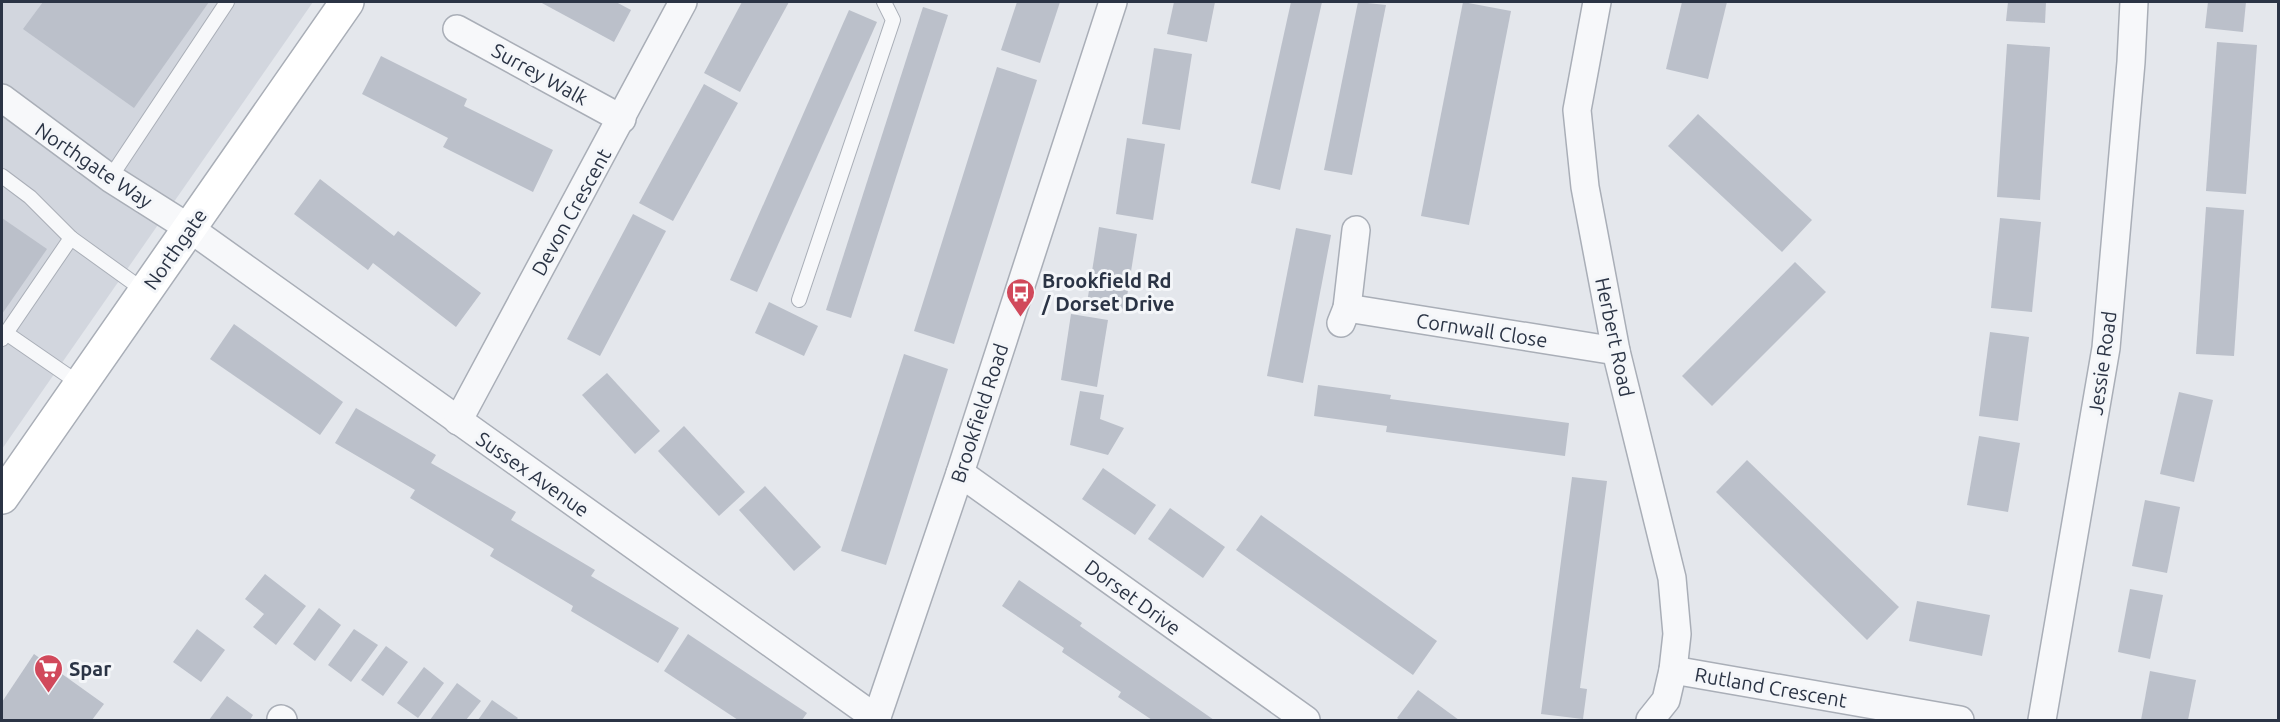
<svg xmlns="http://www.w3.org/2000/svg" width="2280" height="722" font-family="Ubuntu,sans-serif">
  <rect width="100%" height="100%" fill="#e4e7ec"/>
  <polygon fill="#d2d6de" points="2,2 313,2 2,449"/>
  <g fill="#bbc0ca">
    <polygon points="43,2 209,2 134,108 23,29"/>
    <polygon points="540,2 616,2 631,10 614,42"/>
    <polygon points="742,2 789,2 740,92 704,73"/>
    <polygon points="1017,2 1060,2 1040,63 1001,50"/>
    <polygon points="1174,2 1215,2 1207,42 1167,34"/>
    <polygon points="1291,2 1322,2 1280,190 1251,183"/>
    <polygon points="1358,2 1386,5 1352,175 1324,170"/>
    <polygon points="1463,2 1511,11 1469,225 1421,216"/>
    <polygon points="1682,2 1727,2 1708,79 1666,69"/>
    <polygon points="2008,2 2046,2 2045,23 2006,21"/>
    <polygon points="2208,2 2246,2 2243,32 2205,28"/>
    <polygon points="923,7 948,15 851,318 826,310"/>
    <polygon points="849,10 877,22 757,292 730,280"/>
    <polygon points="2217,42 2257,45 2246,194 2206,191"/>
    <polygon points="2007,44 2050,47 2040,200 1997,197"/>
    <polygon points="1154,48 1192,54 1180,130 1142,124"/>
    <polygon points="381,56 467,99 464,106 553,150 533,192 443,147 448,138 362,94"/>
    <polygon points="997,67 1037,80 954,344 914,331"/>
    <polygon points="704,84 738,103 673,221 639,203"/>
    <polygon points="1698,114 1812,220 1782,252 1668,146"/>
    <polygon points="1127,138 1165,144 1153,220 1116,214"/>
    <polygon points="320,179 394,236 398,231 481,293 456,327 373,263 368,270 294,214"/>
    <polygon points="2206,207 2244,210 2234,356 2196,354"/>
    <polygon points="633,214 666,231 600,356 567,339"/>
    <polygon points="2,218 47,249 2,314"/>
    <polygon points="2000,218 2041,222 2032,312 1991,308"/>
    <polygon points="1099,227 1137,234 1125,309 1087,303"/>
    <polygon points="1296,228 1331,235 1303,383 1267,376"/>
    <polygon points="1795,262 1826,292 1712,406 1682,376"/>
    <polygon points="769,302 818,326 804,356 755,333"/>
    <polygon points="1071,314 1108,320 1097,387 1061,380"/>
    <polygon points="234,324 343,402 320,435 210,359"/>
    <polygon points="1990,332 2029,337 2018,421 1979,416"/>
    <polygon points="904,354 948,369 886,565 841,551"/>
    <polygon points="607,373 660,431 635,454 582,395"/>
    <polygon points="1318,385 1391,395 1390,399 1569,423 1565,456 1386,432 1387,426 1314,416"/>
    <polygon points="1080,391 1104,395 1100,419 1124,428 1108,455 1070,445"/>
    <polygon points="2179,392 2213,400 2194,482 2160,474"/>
    <polygon points="356,408 436,455 431,463 516,512 511,520 595,570 591,576 679,628 658,663 571,611 573,606 490,556 494,549 410,498 415,490 335,443"/>
    <polygon points="684,426 745,492 719,516 658,451"/>
    <polygon points="1979,436 2020,443 2008,512 1967,505"/>
    <polygon points="1747,460 1899,607 1867,640 1716,492"/>
    <polygon points="1103,468 1156,505 1135,535 1082,499"/>
    <polygon points="1572,477 1607,481 1580,688 1587,689 1583,719 1541,714"/>
    <polygon points="765,486 821,547 794,571 739,510"/>
    <polygon points="2145,500 2180,507 2167,573 2132,566"/>
    <polygon points="1170,508 1225,547 1203,578 1148,539"/>
    <polygon points="1261,515 1437,641 1413,675 1236,550"/>
    <polygon points="265,574 306,606 276,645 253,627 264,614 245,599"/>
    <polygon points="1019,580 1082,623 1080,626 1214,720 1152,720 1118,697 1121,692 1062,652 1064,648 1002,606"/>
    <polygon points="2130,589 2163,595 2150,659 2118,652"/>
    <polygon points="1917,601 1990,615 1982,656 1909,641"/>
    <polygon points="319,608 341,625 315,661 293,644"/>
    <polygon points="197,629 225,650 201,682 173,662"/>
    <polygon points="354,629 378,645 351,682 328,665"/>
    <polygon points="688,634 807,713 802,720 738,720 664,671"/>
    <polygon points="386,646 408,662 383,696 361,680"/>
    <polygon points="34,654 104,704 92,720 2,720 2,702"/>
    <polygon points="424,667 444,683 418,718 397,703"/>
    <polygon points="2150,671 2196,680 2188,720 2141,720"/>
    <polygon points="457,683 481,701 466,720 430,720"/>
    <polygon points="1418,690 1459,720 1400,720 1397,718"/>
    <polygon points="227,696 253,715 250,720 209,720"/>
    <polygon points="492,700 518,718 516,720 478,720"/>
  </g>
  <g fill="none" stroke-linecap="round" stroke-linejoin="round">
    <defs>
      <g id="service">
        <polyline points="2,176 30,197 71,238"/>
        <polyline points="110,178 227,2"/>
        <polyline points="799,300 893,20 884,2"/>
        <polyline points="6,333 80,384"/>
        <polyline points="2,339 71,238 146,292"/>
      </g>
      <g id="minor">
        <polyline points="1597,2 1577,110 1585,187 1616,351 1672,578 1677,634 1673,670 1666,700 1650,720"/>
        <polyline points="457,29 622,119"/>
        <polyline points="2,98 110,178 189,228 877,719"/>
        <polyline points="1347,308 1616,351"/>
        <polyline points="1341,323 1347,308 1356,230"/>
        <polyline points="458,421 683,2"/>
        <polyline points="960,473 1306,720"/>
        <polyline points="1673,670 1960,720"/>
        <polyline points="281,719 283,720"/>
        <polyline points="876,720 960,473 1113,2"/>
        <polyline points="2042,720 2106,348 2131,62 2134,2"/>
      </g>
      <polyline id="secondary" points="2,497 347,2"/>
    </defs>
    <use href="#service" stroke="#a9aeb7" stroke-width="16"/>
    <use href="#minor" stroke="#a9aeb7" stroke-width="30"/>
    <use href="#secondary" stroke="#a9aeb7" stroke-width="36"/>
    <use href="#service" stroke="#f7f8fa" stroke-width="14"/>
    <use href="#minor" stroke="#f7f8fa" stroke-width="27"/>
    <use href="#secondary" stroke="#fff" stroke-width="33"/>
  </g>
  <defs>
    <symbol id="bus-pin" viewBox="-11 -11 22 30"><path d="M0 17L-7.5 6A9.5 9.5 0 1 1 7.5 6Z" fill="#d1495b" stroke="#f4f6f9"/><path d="M-5-6H5V4H4V6H2V4H-2V6H-4V4H-5ZM-3.5-4V0h7V-4ZM-3.5 1.2v1.5H-2V1.2ZM2 1.2v1.5H3.5V1.2Z" fill="#fff"/></symbol>
    <symbol id="supermarket-pin" viewBox="-11 -11 22 30"><path d="M0 17L-7.5 6A9.5 9.5 0 1 1 7.5 6Z" fill="#d1495b" stroke="#f4f6f9"/><path d="M-6-5.5h2.5l.6 2H6L4.5 2H-2.5L-4.4-4H-6ZM-1.5 3.2a1.3 1.3 0 1 0 .1 0ZM3 3.2a1.3 1.3 0 1 0 .1 0Z" fill="#fff"/></symbol>
  </defs>
  <g fill-rule="evenodd">
    <use href="#bus-pin" x="1004" y="276" width="33" height="45"/>
    <use href="#supermarket-pin" x="32" y="652" width="33" height="45"/>
  </g>
  <g text-anchor="middle" dominant-baseline="central" stroke-width="6" stroke-linejoin="round" paint-order="stroke">
    <g font-size="20" fill="#2b3445" stroke="#f4f6f9">
      <text transform="translate(540 74) rotate(29)">Surrey Walk</text>
      <text transform="translate(94 165) rotate(34)">Northgate Way</text>
      <text transform="translate(571 212) rotate(-61)">Devon Crescent</text>
      <text transform="translate(175 249) rotate(-55)">Northgate</text>
      <text transform="translate(1482 330) rotate(9)">Cornwall Close</text>
      <text transform="translate(1615 337) rotate(78)">Herbert Road</text>
      <text transform="translate(2102 363) rotate(-82)">Jessie Road</text>
      <text transform="translate(979 413) rotate(-72)">Brookfield Road</text>
      <text transform="translate(533 474) rotate(35)">Sussex Avenue</text>
      <text transform="translate(1133 597) rotate(36)">Dorset Drive</text>
      <text transform="translate(1771 687) rotate(10)">Rutland Crescent</text>
    </g>
    <g font-size="20" font-weight="bold" fill="#2b3445" stroke="#f4f6f9" text-anchor="start">
      <text x="1042" y="280">Brookfield Rd<tspan x="1042" dy="23">/ Dorset Drive</tspan></text>
      <text x="69" y="668">Spar</text>
    </g>
  </g>
  <rect width="2280" height="722" fill="none" stroke="#2b3445" stroke-width="6"/>
</svg>
